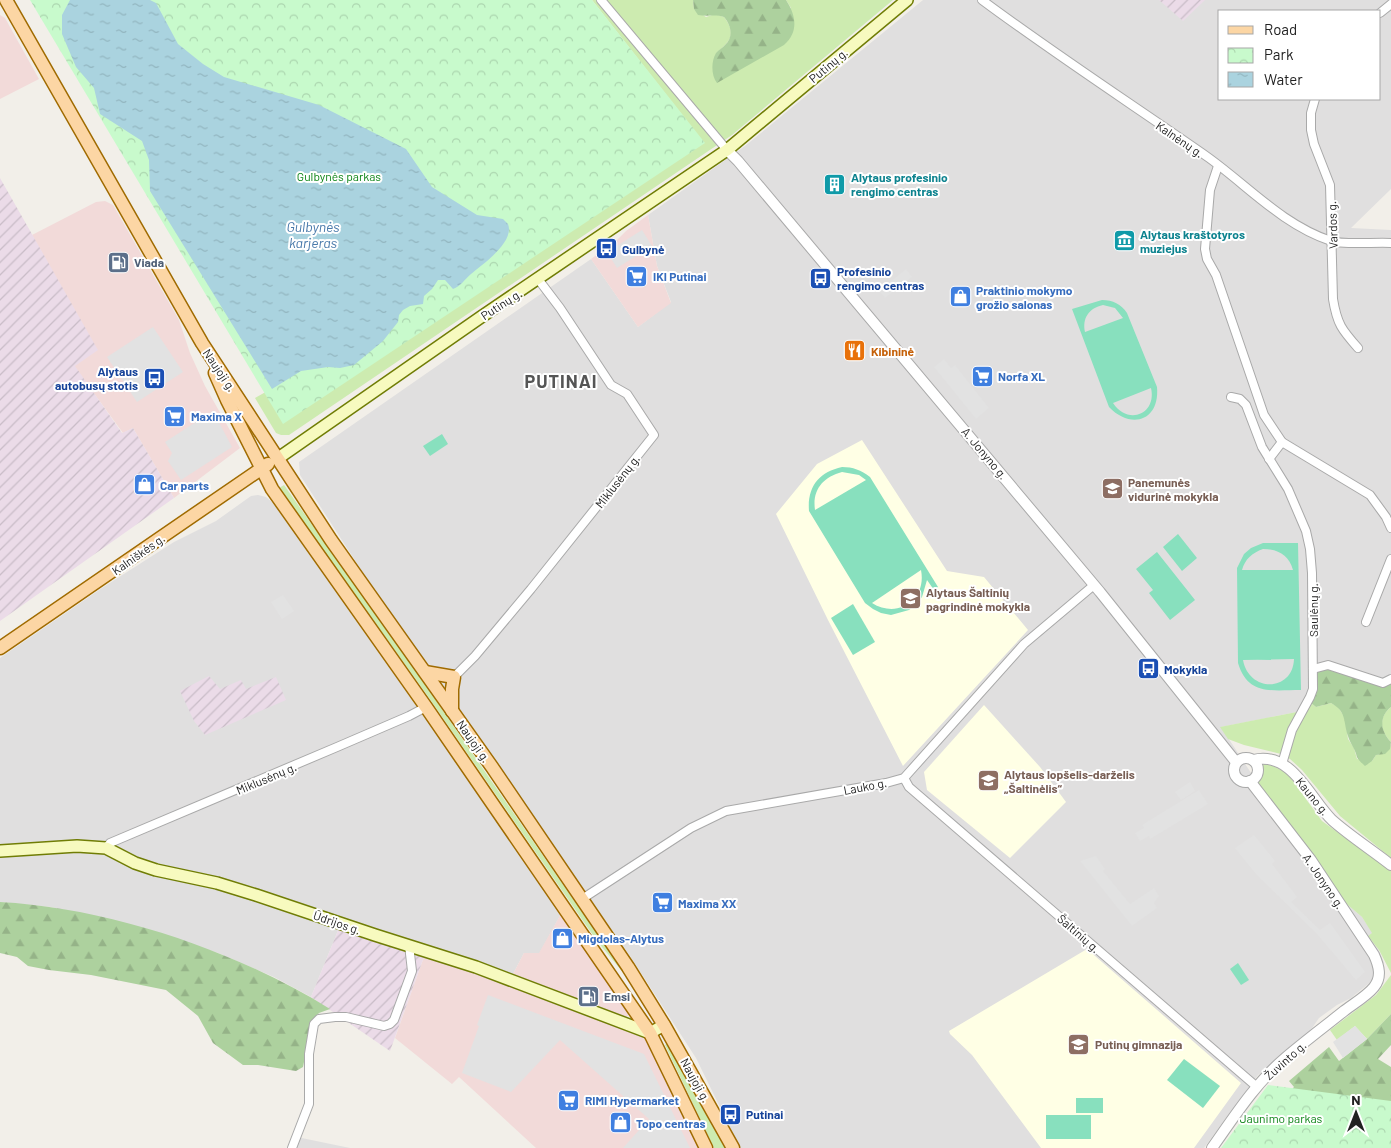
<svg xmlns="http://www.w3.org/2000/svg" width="1391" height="1148" font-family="Barlow,sans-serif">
  <defs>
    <pattern id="industrial-furrows" width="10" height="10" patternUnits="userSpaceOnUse" patternTransform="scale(1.25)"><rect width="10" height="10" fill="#ebdbe8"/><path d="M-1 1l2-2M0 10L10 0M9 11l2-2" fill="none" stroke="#c9bcc7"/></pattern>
    <pattern id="forest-firs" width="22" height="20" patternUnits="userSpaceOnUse" patternTransform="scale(1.25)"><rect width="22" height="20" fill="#add19e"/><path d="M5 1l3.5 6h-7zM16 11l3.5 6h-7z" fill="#95b388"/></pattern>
    <pattern id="park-crowns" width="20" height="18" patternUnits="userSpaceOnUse" patternTransform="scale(1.25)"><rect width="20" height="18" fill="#c8facc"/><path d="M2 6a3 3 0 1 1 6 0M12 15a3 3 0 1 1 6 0" fill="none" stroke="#acd6af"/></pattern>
    <pattern id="water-ripples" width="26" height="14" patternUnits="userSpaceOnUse" patternTransform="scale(1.25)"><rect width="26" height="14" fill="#aad3df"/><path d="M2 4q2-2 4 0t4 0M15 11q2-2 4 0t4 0" fill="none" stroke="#92b5bf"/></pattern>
  </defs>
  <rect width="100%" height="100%" fill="#f2efe9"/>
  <g fill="#e0dfdf" fill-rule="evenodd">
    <path d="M923,0H1391V189L1351,228L1391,230V682L1381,685L1328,669H1320L1316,689L1307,710L1221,727L1253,776L1342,900L1362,917L1373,933L1368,936L1379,950L1384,963L1373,980L1351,998L1337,1005L1319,1018L1308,1034L1258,1075L1204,1148H740L696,1058L630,956L365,576L300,475L299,462L591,259L638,327L671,302L657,266L648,215L745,146ZM1220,11H1380V99H1220Z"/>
    <polygon points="258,495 266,497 272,502 562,912 539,954 524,953 513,974 335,918 141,862 94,841 0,847 0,658 102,588 174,542 216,521 251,496"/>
    <polygon points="80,849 107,853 223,889 339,928 311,997 274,977 218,953 128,924 51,907 0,902 0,854"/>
    <polygon points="292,1136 350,1148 289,1148"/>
  </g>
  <g fill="#f2dad9">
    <polygon points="0,15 5,18 39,79 0,99"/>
    <polygon points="105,201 113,205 179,320 190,353 205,386 240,448 174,498 133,428 123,433 74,366 97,350 32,235 96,202"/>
    <polygon points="648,215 657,266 671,303 638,327 591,259 616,241 626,231"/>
    <polygon points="562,912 628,1011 628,1016 624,1017 513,974 524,953 539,953"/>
    <polygon points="425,954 508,982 642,1034 651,1048 699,1148 536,1148 459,1077 452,1084 395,1038"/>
  </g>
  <g fill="url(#industrial-furrows)">
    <polygon points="1159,0 1205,0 1183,21"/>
    <polygon points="0,178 98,350 75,366 122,433 133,428 174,498 0,621"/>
    <polygon points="209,676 220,689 241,680 246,689 276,677 286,700 205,735 194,721 180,691"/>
    <polygon points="339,928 425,954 390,1051 311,997"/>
  </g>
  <g fill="#ffffe5">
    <polygon points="862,440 947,571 984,577 1028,630 903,766 828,620 776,514 817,464"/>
    <polygon points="984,705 1040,767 1066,802 1010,858 927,790 924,772"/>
    <polygon points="1087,949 1241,1083 1194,1148 1041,1148 972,1055 950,1034 949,1031"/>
  </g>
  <g fill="#cdebb0">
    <path d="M592,0H693L694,9L706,17L715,14L724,17C737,34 730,42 716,53L791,8L786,0H893L732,135L289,435H281L276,433L255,398L704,143Z"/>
    <polygon points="284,485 430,692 626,976 597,941 427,695 279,488"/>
    <path d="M1311,703L1316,707L1331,703L1338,707L1345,718L1348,739L1354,748L1357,759L1372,761L1376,755C1385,753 1389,752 1391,743V858L1340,816L1302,770L1290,759L1281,754L1244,745L1228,739L1220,727L1307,710Z"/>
    <path d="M1391,707V742C1380,731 1378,717 1391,707Z"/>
    <polygon points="1260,764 1265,764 1273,766 1287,773 1322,821 1391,871 1391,973 1379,950 1368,936 1372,933 1362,917 1342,900 1253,776 1253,771"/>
    <polygon points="1391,975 1391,1014 1367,1039 1355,1026 1337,1040 1330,1030 1376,995"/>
    <polygon points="666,1044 667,1044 725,1148 714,1148 665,1045"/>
  </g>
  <g fill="url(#forest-firs)">
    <path d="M693,0H786C796,15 799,32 784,45L717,83C711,76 711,61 716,53C718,50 723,48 725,45C734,37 731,25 724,17C715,14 708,17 698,15L694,9Z"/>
    <path d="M1320,669H1328L1381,685L1391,682V707C1378,717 1381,732 1391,742L1390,749L1385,754L1376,755L1372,761L1365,766C1354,756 1359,758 1353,747C1351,743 1349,740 1348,736C1343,721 1347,712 1331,703L1316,707L1311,703L1316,689V673Z"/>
    <path d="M0,902C110,908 237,951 330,1009L319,1013L312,1021L303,1067L296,1071L258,1065H243L213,1043L198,1016L166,990L91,975L49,970L28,966L17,957L0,953Z"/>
    <polygon points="1391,1014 1391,1045 1378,1059 1391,1067 1391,1148 1286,1096 1294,1087 1289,1081 1329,1047 1339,1061 1367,1039"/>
  </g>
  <g fill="url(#park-crowns)">
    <polygon points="30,0 592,0 705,143 283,424"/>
    <polygon points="1268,1085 1391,1101 1391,1148 1221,1148"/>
  </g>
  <g fill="#88e0be" fill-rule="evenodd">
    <path d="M1102,300C1113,300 1121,304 1127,313L1157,387C1160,421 1131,430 1109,407L1072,309ZM1103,305L1115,308L1123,318L1085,332C1082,318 1089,308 1103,305ZM1151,388C1157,414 1128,426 1113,403Z"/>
    <polygon points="442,434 448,444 430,456 423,446"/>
    <path d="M842,467C853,467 861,470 870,477L938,587L934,590L927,580L922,597L916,605L909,610L891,615L881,613L873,609L865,603L809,511C807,487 819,472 842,467ZM842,472L859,475L866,480L815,510C812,490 823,477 842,472ZM921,570C927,601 897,619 872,603Z"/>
    <polygon points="1178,534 1197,558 1182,571 1163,547"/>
    <path d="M1263,543H1298L1301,690C1272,690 1248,696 1238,663L1237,568L1244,554L1251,548ZM1263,549C1278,549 1289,555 1293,570H1242C1245,559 1252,553 1263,549ZM1294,659C1293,692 1249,693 1243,660Z"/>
    <polygon points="1157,552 1195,600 1170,620 1149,593 1153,590 1136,569"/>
    <polygon points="853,604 875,642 853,655 831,618"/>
    <polygon points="1238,963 1249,980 1241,985 1230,969"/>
    <polygon points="1184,1059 1220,1086 1203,1108 1167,1080"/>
    <rect x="1076" y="1098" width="27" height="15"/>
    <rect x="1046" y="1115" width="45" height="24"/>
  </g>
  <g fill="#e2e2e2">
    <polygon points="642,230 652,246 617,268 607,252"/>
    <polygon points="906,269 912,277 885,298 879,291"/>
    <polygon points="153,327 183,372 137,402 107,357"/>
    <polygon points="944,359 951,368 955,365 989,408 976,419 934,367"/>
    <polygon points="213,411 232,447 181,480 168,461 172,453 165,442"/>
    <polygon points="283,595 294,611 282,619 271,602"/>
    <polygon points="1190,782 1195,791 1181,800 1175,792"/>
    <polygon points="1199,790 1208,804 1150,839 1149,836 1140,841 1135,833 1144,828 1142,825"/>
    <polygon points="1254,835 1275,861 1272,864 1297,897 1291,902 1320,930 1330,923 1365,972 1356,980 1317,934 1256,874 1235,848"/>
    <polygon points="1096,856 1105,869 1103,871 1130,904 1154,888 1159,896 1154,903 1157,908 1132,926 1080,861"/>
    <polygon points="488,995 644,1054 690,1148 623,1148 649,1119 560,1040 511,1092 462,1073 479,1026 477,1025"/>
    <polygon points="1355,1026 1367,1039 1343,1058 1333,1042"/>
  </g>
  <path fill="url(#water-ripples)" d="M70,0H150L156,3L178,44L203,64L224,77L319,105L406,149L432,187L477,215L503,219L508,224C515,242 483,264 471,274C464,280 461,286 453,289L445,280H438L432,289L424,296L423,304L410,306L403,310L399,315L398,322L383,341L354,365L340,368L328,367L301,371L272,389L150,191L149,160L142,141L100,114L94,88L76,67L62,34V15Z"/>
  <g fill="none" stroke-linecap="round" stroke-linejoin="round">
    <defs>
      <g id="minor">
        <polyline points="601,0 727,150"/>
        <path d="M982,0C1056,55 1133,105 1209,158C1249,187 1283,225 1331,241C1342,245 1377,242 1391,243"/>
        <polyline points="1380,13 1391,4"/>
        <path d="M1315,99L1311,113V130L1314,144L1330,185L1333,299C1337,324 1342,330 1358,348"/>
        <polyline points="1218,166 1210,190 1205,249 1207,259 1216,275 1264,415 1282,442"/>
        <polyline points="1231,397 1240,399 1246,405 1262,447 1288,489 1306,531 1310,549 1312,573 1313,689 1310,697 1292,730 1282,764"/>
        <polyline points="1269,459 1282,442 1370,495 1386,517 1391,528"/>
        <polyline points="1366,622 1391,559"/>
        <polyline points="1313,669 1328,665 1383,683 1391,679"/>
        <polyline points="454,677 475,656 531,589 654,435 627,394 611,385 560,308 538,279"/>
        <polyline points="904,778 909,787 1257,1087"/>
        <polyline points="106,848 110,843 337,747 409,716 426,707"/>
        <polyline points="582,899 691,828 726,811 886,783 904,778 1024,644 1094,585"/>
        <polyline points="292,1148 309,1104 309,1054 314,1024 319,1019 335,1017 346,1017 384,1026 390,1024 394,1020 412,971 409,945"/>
      </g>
      <g id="tertiary">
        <polyline points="727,150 738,161 1100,592 1236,762"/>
        <circle cx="1246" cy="770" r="12"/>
        <path d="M1253,760C1292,750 1310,799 1332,820C1350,836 1372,850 1391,865"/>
        <path d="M1212,1148C1234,1117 1255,1084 1284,1059C1304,1042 1324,1027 1344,1011C1353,1004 1367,996 1374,987C1382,977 1379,966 1374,955L1311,860L1250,781"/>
      </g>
      <g id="secondary">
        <polyline points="277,459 481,317 727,150 907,0"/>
        <polyline points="0,851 77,846 106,848 135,863 156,870 217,883 256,895 375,935 476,967 650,1033 664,1025"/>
      </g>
      <g id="primary">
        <polyline points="6,0 202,343 331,540 492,767 628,967 664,1025 733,1148"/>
        <polyline points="215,373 227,400 272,489 426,707 650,1033 706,1148"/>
        <polyline points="0,648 268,464"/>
        <polyline points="425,672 454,677 452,689 452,711"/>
      </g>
    </defs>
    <use href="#minor" stroke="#a9a9a9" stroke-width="10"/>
    <use href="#tertiary" stroke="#a9a9a9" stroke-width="12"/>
    <use href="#secondary" stroke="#707d05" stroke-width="14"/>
    <use href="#primary" stroke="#a06b00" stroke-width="15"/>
    <use href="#minor" stroke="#fff" stroke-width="8"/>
    <use href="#tertiary" stroke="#fff" stroke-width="10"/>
    <use href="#secondary" stroke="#f7fabf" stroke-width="11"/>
    <use href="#primary" stroke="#fcd6a4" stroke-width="12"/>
  </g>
  <defs>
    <symbol id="building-square" viewBox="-11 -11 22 22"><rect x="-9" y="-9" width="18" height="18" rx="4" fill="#0f9aa8" stroke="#fff"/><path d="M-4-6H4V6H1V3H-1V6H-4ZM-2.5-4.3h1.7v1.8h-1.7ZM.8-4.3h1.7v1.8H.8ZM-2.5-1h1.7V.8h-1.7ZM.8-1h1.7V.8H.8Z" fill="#fff"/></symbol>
    <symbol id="museum-square" viewBox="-11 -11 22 22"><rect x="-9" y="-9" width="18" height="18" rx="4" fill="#0f9aa8" stroke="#fff"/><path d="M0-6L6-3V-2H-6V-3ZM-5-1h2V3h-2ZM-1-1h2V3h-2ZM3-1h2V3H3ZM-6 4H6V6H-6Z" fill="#fff"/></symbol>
    <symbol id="bus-square" viewBox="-11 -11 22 22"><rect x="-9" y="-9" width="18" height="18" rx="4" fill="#1a4fb4" stroke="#fff"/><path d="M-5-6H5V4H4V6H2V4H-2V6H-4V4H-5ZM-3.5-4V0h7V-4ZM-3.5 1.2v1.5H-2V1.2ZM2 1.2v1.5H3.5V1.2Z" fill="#fff"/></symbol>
    <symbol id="fuel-square" viewBox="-11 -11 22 22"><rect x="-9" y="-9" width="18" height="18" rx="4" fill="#5c6f8a" stroke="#fff"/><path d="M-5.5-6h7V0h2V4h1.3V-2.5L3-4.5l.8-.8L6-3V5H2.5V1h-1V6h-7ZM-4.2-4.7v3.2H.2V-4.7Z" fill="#fff"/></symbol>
    <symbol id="supermarket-square" viewBox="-11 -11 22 22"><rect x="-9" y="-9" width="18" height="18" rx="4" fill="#3f7fe0" stroke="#fff"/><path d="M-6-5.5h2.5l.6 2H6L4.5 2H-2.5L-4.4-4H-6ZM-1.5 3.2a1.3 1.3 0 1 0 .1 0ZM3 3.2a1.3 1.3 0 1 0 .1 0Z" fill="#fff"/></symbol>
    <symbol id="shop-square" viewBox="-11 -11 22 22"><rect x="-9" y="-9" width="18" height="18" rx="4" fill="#3f7fe0" stroke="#fff"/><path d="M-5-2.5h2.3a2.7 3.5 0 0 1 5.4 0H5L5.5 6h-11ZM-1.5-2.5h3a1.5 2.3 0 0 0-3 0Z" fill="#fff"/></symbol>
    <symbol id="restaurant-square" viewBox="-11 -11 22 22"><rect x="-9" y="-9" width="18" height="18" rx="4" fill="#e8710a" stroke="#fff"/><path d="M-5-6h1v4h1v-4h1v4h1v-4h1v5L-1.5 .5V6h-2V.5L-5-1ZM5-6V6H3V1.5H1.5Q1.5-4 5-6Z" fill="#fff"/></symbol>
    <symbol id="school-square" viewBox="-11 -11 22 22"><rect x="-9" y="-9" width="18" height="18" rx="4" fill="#8d6e63" stroke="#fff"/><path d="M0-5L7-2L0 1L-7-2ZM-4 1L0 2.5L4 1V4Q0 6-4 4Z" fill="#fff"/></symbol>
  </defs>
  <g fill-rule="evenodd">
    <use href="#building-square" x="822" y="172" width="25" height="25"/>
    <use href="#museum-square" x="1112" y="228" width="25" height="25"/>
    <use href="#bus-square" x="594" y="236" width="25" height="25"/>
    <use href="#fuel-square" x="106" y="250" width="25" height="25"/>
    <use href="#supermarket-square" x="624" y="264" width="25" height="25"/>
    <use href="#bus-square" x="808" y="266" width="25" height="25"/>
    <use href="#shop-square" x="948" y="284" width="25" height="25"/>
    <use href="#restaurant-square" x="842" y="338" width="25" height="25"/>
    <use href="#supermarket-square" x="970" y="364" width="25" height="25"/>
    <use href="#bus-square" x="142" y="366" width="25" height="25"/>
    <use href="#supermarket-square" x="162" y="404" width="25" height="25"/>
    <use href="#shop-square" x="132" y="472" width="25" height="25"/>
    <use href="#school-square" x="1100" y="476" width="25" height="25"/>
    <use href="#school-square" x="898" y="586" width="25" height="25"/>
    <use href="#bus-square" x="1136" y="656" width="25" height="25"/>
    <use href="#school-square" x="976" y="768" width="25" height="25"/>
    <use href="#supermarket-square" x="650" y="890" width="25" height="25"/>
    <use href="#shop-square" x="550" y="926" width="25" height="25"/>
    <use href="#fuel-square" x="576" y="984" width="25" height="25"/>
    <use href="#school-square" x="1066" y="1032" width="25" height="25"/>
    <use href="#supermarket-square" x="556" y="1088" width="25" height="25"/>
    <use href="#bus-square" x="718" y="1102" width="25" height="25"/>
    <use href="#shop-square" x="608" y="1110" width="25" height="25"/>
  </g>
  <g text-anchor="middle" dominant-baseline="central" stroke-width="4" stroke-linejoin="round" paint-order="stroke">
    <g font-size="12" fill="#222" stroke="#fff">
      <text transform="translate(828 65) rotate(-40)">Putinų g.</text>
      <text transform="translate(1180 139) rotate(34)">Kalnėnų g.</text>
      <text transform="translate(1332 225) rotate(-92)">Vardos g.</text>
      <text transform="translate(501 304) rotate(-33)">Putinų g.</text>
      <text transform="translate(220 370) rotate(56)">Naujoji g.</text>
      <text transform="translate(985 453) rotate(50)">A. Jonyno g.</text>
      <text transform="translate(617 481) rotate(-52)">Miklusėnų g.</text>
      <text transform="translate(138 554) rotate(-35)">Kalniškės g.</text>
      <text transform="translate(1313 610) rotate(-90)">Saulėnų g.</text>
      <text transform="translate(474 741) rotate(55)">Naujoji g.</text>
      <text transform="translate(266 778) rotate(-23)">Miklusėnų g.</text>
      <text transform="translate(865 786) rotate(-11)">Lauko g.</text>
      <text transform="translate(1313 796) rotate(51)">Kauno g.</text>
      <text transform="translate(1324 881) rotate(56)">A. Jonyno g.</text>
      <text transform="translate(337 922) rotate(19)">Ūdrijos g.</text>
      <text transform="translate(1079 933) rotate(41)">Šaltinių g.</text>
      <text transform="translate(1285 1060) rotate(-42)">Žuvinto g.</text>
      <text transform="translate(696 1080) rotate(61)">Naujoji g.</text>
    </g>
    <g font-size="12" fill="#0c8416" stroke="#fff">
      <text x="339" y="176">Gulbynės parkas</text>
      <text x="1281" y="1118">Jaunimo parkas</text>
    </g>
    <g font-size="12" font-weight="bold" fill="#0d838f" stroke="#fff" text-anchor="start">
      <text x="851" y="177">Alytaus profesinio<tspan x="851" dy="14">rengimo centras</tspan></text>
      <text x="1140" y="234">Alytaus kraštotyros<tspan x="1140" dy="14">muziejus</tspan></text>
    </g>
    <g font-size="12" font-weight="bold" fill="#164399" stroke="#fff" text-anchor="start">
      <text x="622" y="249">Gulbynė</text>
      <text x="837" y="271">Profesinio<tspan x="837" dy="14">rengimo centras</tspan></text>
      <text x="138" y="371" text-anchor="end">Alytaus<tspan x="138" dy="14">autobusų stotis</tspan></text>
      <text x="1164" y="669">Mokykla</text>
      <text x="746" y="1114">Putinai</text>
    </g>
    <g font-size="12" font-weight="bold" fill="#4e5e75" stroke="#fff" text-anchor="start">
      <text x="134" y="262">Viada</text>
      <text x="604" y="996">Emsi</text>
    </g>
    <g font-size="12" font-weight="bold" fill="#366cbe" stroke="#fff" text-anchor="start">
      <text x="653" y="276">IKI Putinai</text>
      <text x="976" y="290">Praktinio mokymo<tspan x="976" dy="14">grožio salonas</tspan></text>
      <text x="998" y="376">Norfa XL</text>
      <text x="191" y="416">Maxima X</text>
      <text x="160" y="485">Car parts</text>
      <text x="678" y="903">Maxima XX</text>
      <text x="578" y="938">Migdolas-Alytus</text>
      <text x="585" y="1100">RIMI Hypermarket</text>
      <text x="636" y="1123">Topo centras</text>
    </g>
    <g font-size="12" font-weight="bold" fill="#c56008" stroke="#fff" text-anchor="start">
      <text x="871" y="351">Kibininė</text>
    </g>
    <g font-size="12" font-weight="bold" fill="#785e54" stroke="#fff" text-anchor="start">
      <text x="1128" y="482">Panemunės<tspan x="1128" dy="14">vidurinė mokykla</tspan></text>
      <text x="926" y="592">Alytaus Šaltinių<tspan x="926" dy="14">pagrindinė mokykla</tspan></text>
      <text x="1004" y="774">Alytaus lopšelis-darželis<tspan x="1004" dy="14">„Šaltinėlis“</tspan></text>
      <text x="1095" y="1044">Putinų gimnazija</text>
    </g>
    <g font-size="14" font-style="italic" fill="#4a7aab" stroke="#fff">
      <text x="313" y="226">Gulbynės<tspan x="313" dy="16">karjeras</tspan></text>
    </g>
    <g font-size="18" font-weight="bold" letter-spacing="1" fill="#555" stroke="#fff">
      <text x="561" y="381">PUTINAI</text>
    </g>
  </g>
  <rect x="1218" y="10" width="162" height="90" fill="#ffffff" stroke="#a7a7a7"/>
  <rect x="1228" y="26" width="25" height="8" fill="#fcd6a4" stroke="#a7a7a7"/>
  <text x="1264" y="35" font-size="15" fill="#222222">Road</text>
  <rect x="1228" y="48" width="25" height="15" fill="url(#park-crowns)" stroke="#a7a7a7"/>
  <text x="1264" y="60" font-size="15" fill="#222222">Park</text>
  <rect x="1228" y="72" width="25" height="15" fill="url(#water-ripples)" stroke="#a7a7a7"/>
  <text x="1264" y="85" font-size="15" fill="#222222">Water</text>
  <g transform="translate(1356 1113)" stroke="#ffffff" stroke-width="4" paint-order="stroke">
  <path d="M0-4L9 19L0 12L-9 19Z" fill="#222222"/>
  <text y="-8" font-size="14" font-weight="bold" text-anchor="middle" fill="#222222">N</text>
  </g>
</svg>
